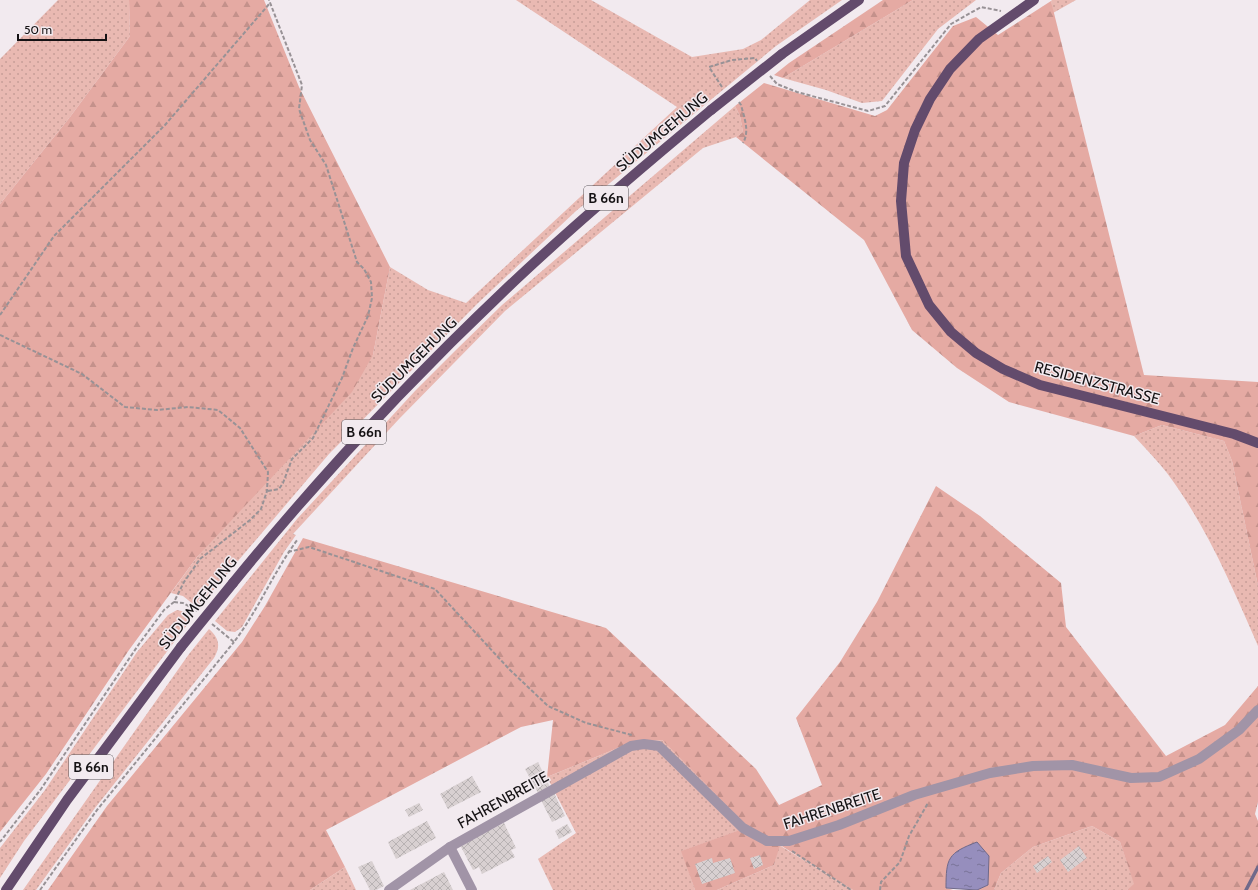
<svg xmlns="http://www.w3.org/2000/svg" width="1258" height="890" font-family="Cabin,sans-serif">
  <defs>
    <pattern id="grass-dots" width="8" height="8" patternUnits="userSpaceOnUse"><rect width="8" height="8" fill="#e9b9b2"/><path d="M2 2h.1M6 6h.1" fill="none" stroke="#c79e98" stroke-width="1.8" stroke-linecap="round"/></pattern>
    <pattern id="forest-firs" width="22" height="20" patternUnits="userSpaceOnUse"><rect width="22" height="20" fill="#e5aaa3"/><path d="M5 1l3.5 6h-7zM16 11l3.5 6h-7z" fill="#c4918b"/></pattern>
    <pattern id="water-ripples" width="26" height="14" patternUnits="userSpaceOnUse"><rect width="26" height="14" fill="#968ebd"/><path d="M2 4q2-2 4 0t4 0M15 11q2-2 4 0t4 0" fill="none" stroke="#797398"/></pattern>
    <pattern id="building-cross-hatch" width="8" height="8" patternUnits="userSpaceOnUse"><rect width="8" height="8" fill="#d8d0d1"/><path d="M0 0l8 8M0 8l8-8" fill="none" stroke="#b8b2b3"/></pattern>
  </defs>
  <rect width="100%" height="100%" fill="#f2eaef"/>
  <g fill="url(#grass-dots)">
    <polygon points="58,0 129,0 130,36 70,117 0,204 0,59"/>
    <polygon points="516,0 591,0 692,57 743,49 761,40 810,0 842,0 776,46 576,211 477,304 329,454 198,608 183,596 171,593 197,557 373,355 390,267 428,290 466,303 677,107"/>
    <polygon points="913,0 976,0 938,29 882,101 862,103 826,90 783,78"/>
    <polygon points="1052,0 1076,0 1053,13 1051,1"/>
    <polygon points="735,106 740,116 743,132 736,137 703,148 505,311 399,419 293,534 296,535 284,552 242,627 235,632 227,631 215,621 297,519 415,391 457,349 502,305"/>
    <path d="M1162,425L1224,441L1232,461L1258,586V646C1232,586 1206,525 1167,473C1157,460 1145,448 1134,436Z"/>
    <polygon points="177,610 186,612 193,617 24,841 0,878 0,848 45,790 137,652 168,615"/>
    <path d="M209,629C219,638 221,646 214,658L95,808L36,890H23L189,654Z"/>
    <polygon points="662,740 749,827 682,851 695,890 553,890 538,859 576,833 547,777 630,743"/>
    <polygon points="1092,826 1120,842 1135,885 1127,890 994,890 1001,873 1033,847"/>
    <polygon points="779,845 853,890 717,890 774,865"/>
    <polygon points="345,867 356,890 310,890"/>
  </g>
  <g fill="url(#forest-firs)">
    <polygon points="129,0 264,0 299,87 390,267 373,355 352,392 197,557 129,650 46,774 0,832 0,204 70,117 130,36"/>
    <polygon points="883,0 913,0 783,78 774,75 789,63"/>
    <polygon points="1051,1 1144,375 1258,382 1258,586 1232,461 1224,441 1162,425 1134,436 1009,402 957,368 912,330 864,240 736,137 743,132 740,116 735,106 764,83 875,116 887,110 953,26 976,17 998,35"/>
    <polygon points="936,486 980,516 1061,583 1066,627 1166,756 1225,725 1258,686 1258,802 1255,814 1258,821 1258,890 1127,890 1134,884 1120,842 1092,826 1033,847 1001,873 994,890 977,890 988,885 946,888 953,890 853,890 780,845 774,865 717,890 695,890 681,851 748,827 662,740 630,743 547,777 553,720 521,727 326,830 345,867 310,890 48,890 107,806 242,642 265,606 303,538 606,628 756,769 779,805 822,785 796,718 840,662 877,602"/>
  </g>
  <path fill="url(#water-ripples)" stroke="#6f698a" d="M977,842L989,856L988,885L977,890L946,888C946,858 948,853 977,842Z"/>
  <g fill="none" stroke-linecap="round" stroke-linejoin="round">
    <polyline stroke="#6f698a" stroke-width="3.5" points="1246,890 1258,867"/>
  </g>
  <g fill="url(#building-cross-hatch)">
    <polygon points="538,762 550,787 538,793 525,769"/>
    <polygon points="472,776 481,792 448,809 440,794"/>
    <polygon points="554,793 565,816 552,822 541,800"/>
    <polygon points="419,803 423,810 409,817 405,810"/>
    <polygon points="427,821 436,838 396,859 388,842"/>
    <polygon points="504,823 516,848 511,850 515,857 482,874 479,867 473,870 460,845"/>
    <polygon points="567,824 572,832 559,839 555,831"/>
    <polygon points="1079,846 1087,858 1068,872 1060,860"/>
    <polygon points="760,855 763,865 754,869 750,858"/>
    <polygon points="1048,856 1052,862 1037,873 1033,866"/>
    <polygon points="712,858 713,863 730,858 735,873 702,884 695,864"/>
    <polygon points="372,861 384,886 376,890 370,890 358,867"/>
    <polygon points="444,872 453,890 410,890"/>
  </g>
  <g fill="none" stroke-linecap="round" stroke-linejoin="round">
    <g stroke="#989296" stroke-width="2" stroke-dasharray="4 2" stroke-linecap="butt">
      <polyline points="770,76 777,84 797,92 868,111 885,106 951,24 981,7 1001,11"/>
      <polyline points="722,87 709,67 732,60 755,58 757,61"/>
      <path d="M739,102L741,105C744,117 750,131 743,143"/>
      <polyline points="0,315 54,236 165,125 270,3"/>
      <polyline points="0,335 82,374 125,407 157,410 188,407 218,410 240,428 268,472 267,491 261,509 250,520 200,559 184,582 174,602 164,610 139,644 41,789 0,842"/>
      <polyline points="268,491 279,489 283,483 292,459 313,438 342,378 353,348 368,316 372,298 371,282 364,269 357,262 326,165 310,140 299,109 302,85 269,0"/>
      <polyline points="288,552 309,547 435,589 510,670 548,706 586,723 632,735"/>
      <polyline points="174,602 183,603 197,611"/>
      <path d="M212,624L234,642C259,609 274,571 298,539"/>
      <polyline points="792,851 851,890"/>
      <polyline points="40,890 97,810 234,642"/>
      <polyline points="880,890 881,882 900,862 909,836 928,803"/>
    </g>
    <g stroke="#a194a7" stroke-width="10">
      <polyline points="450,847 472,890"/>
      <polyline points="389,890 450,847 631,746 644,744 659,746 743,828 767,841 789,841 839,825 914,795 990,773 1033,766 1072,765 1131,778 1159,777 1199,759 1239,730 1258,710"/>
    </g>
    <g stroke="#634b6c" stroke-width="10">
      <polyline points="1034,0 979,39 950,69 930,99 915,130 904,163 901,201 906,256 929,305 951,332 976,353 1003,369 1040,385 1234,434 1258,443"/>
      <polyline points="782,54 859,0"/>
      <path d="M233,583C317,480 408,382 505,290C571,227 641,168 711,110"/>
      <polyline points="6,890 67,800 181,647"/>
    </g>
    <g stroke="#634b6c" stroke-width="10">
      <polyline points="711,110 782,54"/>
      <polyline points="181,647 233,583"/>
    </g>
  </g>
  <g text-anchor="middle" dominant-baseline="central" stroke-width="3" stroke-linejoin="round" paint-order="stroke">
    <g fill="#f2eaef" stroke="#575356" stroke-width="1">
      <rect x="584" y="186" width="44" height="24" rx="3"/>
      <rect x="342" y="420" width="44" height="24" rx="3"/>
      <rect x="69" y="755" width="44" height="24" rx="3"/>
    </g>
    <g font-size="14" font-weight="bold" fill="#151214">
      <text x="606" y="198">B 66n</text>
      <text x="364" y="432">B 66n</text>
      <text x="91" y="767">B 66n</text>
    </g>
    <g font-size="15" fill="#151214" stroke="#f2eaef">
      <text transform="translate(662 132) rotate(-40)">SÜDUMGEHUNG</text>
      <text transform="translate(414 360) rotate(-45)">SÜDUMGEHUNG</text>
      <text transform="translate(1097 383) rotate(15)">RESIDENZSTRASSE</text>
      <text transform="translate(198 603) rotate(-51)">SÜDUMGEHUNG</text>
      <text transform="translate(503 800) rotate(-29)">FAHRENBREITE</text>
      <text transform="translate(832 809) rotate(-18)">FAHRENBREITE</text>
    </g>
  </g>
  <path d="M18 34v6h88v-6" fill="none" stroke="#151214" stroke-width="2"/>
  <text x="24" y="34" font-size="12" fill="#151214" stroke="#f2eaef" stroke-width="3" paint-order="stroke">50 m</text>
</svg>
